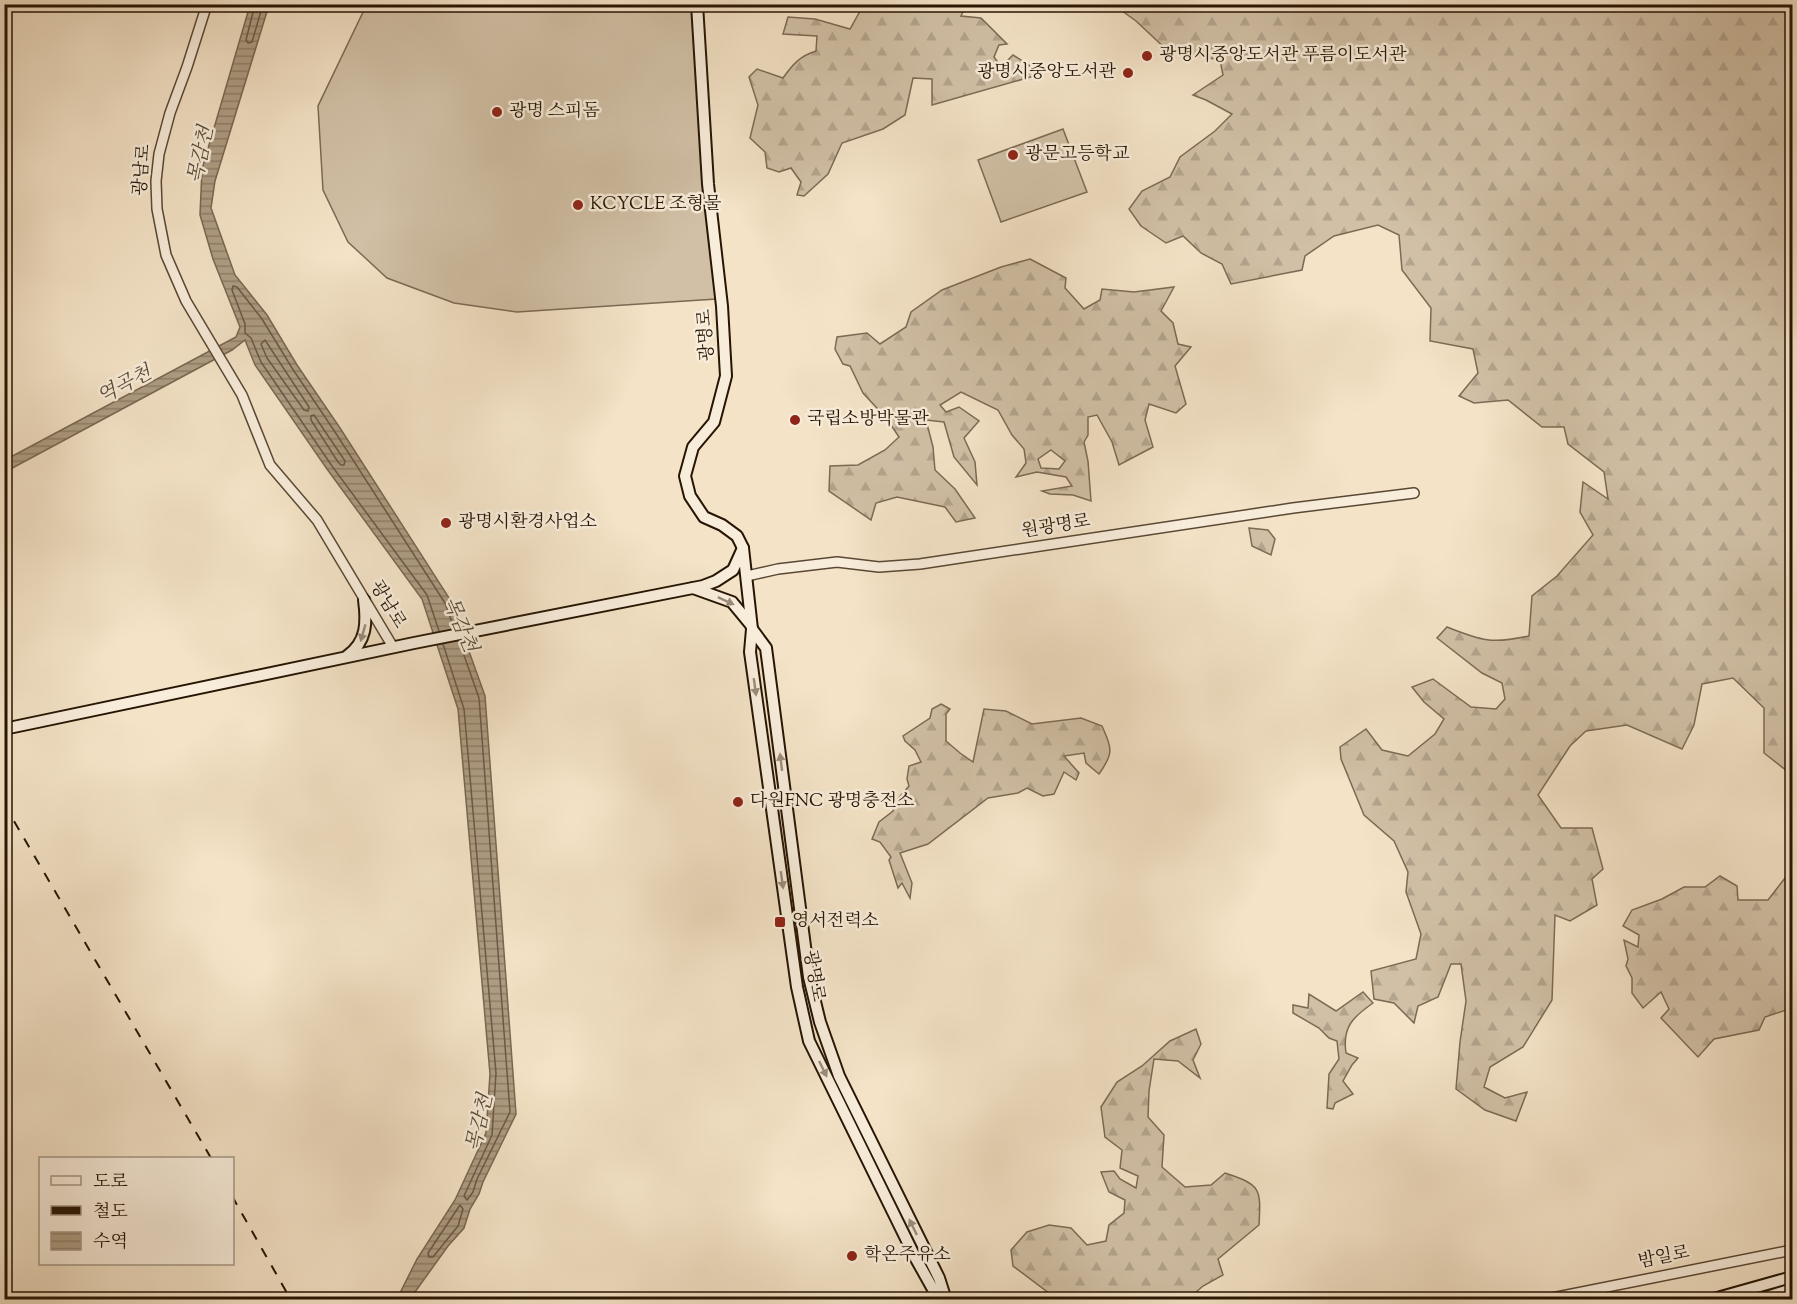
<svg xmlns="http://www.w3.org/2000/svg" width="1797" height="1304" font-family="'Sorts Mill Goudy','Noto Serif KR',serif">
  <defs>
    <pattern id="forest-firs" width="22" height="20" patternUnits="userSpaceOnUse" patternTransform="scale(1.5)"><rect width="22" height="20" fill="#d1c0a6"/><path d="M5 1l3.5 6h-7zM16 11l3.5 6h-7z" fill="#b3a48d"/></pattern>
    <pattern id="water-rules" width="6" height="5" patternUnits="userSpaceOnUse" patternTransform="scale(1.5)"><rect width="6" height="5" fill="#ae9d84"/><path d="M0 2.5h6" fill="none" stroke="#8d7f6a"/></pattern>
  </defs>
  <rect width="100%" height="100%" fill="#f4e3c7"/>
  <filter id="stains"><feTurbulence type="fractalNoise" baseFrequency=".00333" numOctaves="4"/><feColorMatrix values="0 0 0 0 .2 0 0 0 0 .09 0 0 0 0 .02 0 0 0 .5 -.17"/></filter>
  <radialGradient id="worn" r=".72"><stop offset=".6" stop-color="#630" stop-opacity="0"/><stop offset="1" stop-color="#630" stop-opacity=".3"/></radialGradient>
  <g fill="url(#forest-firs)" stroke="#7c6a54" stroke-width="1.5" fill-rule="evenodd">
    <path d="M864,4L966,5L961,16L981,18L1007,44L999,45L994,57L1001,67L1013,55L1029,65L1034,76L932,105V79L913,78L905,115L883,129L842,143L828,174L804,196L797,195L801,182L791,168L779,172L767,168L765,152L750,138L758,105L749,77L757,69L783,78C793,64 800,56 816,51L817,36L783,34L788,17L815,19L850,29Z"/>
    <path d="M1114,5H1792V770L1787,771L1764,753V708L1733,678L1702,684L1694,725L1682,749L1627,725L1586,731L1570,746L1538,795L1561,828H1592L1603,869L1592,879L1597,905L1570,921L1555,915L1552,1000L1523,1047L1490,1067L1484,1087L1505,1098L1527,1092L1516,1121L1485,1110L1456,1089L1460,1042L1466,1001L1461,964H1451L1438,997L1418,1006L1414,1023L1394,1003L1374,999L1371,971L1416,959L1421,934L1406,892L1408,872L1394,841L1364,815L1341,759L1340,747L1366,729L1382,750L1408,756L1435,734L1444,719L1424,702L1412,687L1433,679L1471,707L1496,709L1505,699L1502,683L1482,673L1437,638L1447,627C1482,641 1492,644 1529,636L1532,596L1557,576L1593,535L1580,512L1583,482L1608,499L1604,472L1568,444L1564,427H1542L1508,400L1474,403L1459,396L1478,373L1473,349L1430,341L1431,308L1402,270L1399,235L1378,225L1334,236L1305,256L1302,270L1231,284L1222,264L1201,253L1183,236L1166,243L1141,226L1129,209L1142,191L1170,177L1180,157L1215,131L1232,114L1206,100L1193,95L1223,75L1220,60L1167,50L1136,21Z"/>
    <path d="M1030,259L1066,278L1065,288L1084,309L1100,300L1102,289L1134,292L1174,287L1161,311L1173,323L1178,344L1191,347L1175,366L1186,404L1176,413L1149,404L1145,420L1153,447L1119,465L1112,442L1097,415L1088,417V435L1084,442L1088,461L1091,501L1073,495L1050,494L1042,491L1072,486L1066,477L1037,472L1016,477L1026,463L1024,449L1012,435L998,410L961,392L940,405L946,412L959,407L979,421L964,438L975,462L977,485L954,457L944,422L926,420L933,447L935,470L955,489L975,518L956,522L945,507L897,497L876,503L871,520L829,491L830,466L858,465L885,450L899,437L887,419L863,393L850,366L843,364L835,349L837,337L867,333L880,344L906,327L911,312L942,290L1001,267ZM1051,450L1065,461L1059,469L1041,468L1038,459Z"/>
    <polygon points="1249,528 1268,530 1275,539 1271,555 1252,546"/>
    <path d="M941,704L950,709L946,714V741L960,753L973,762L984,709L1006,711L1032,724L1081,718L1102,726C1112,749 1114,753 1099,774L1086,763L1084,753L1064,756L1079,773L1076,780L1064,772L1054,794L1043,796L1027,788L1018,793L988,798L928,844L900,853L912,883L910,898L902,883L898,888L889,860L891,857L880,842L872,839L879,822L893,811L897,800L909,786L907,779L909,766L921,762L915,750L905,741L903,736L930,718L932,709Z"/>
    <polygon points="1792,869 1792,1008 1765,1017 1759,1030 1714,1039 1698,1057 1661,1018 1669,1009 1661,992 1643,1008 1632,993 1632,978 1626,966 1628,959 1624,940 1638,947 1639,935 1623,926 1632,910 1662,899 1684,887 1705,887 1720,876 1737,886 1738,900 1768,900"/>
    <path d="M1363,992L1373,1003C1353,1017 1342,1027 1346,1053L1358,1058L1352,1065L1343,1081L1353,1094L1335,1103L1333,1109L1327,1108L1329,1074L1339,1059L1337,1041L1329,1038L1319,1028L1293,1013V1005L1308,1008L1309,994L1336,1011Z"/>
    <path d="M1196,1029L1201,1044L1193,1060L1200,1078L1178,1061L1154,1059L1149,1091L1148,1117L1164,1135L1162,1167L1185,1187L1211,1185L1225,1173C1261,1185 1261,1188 1259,1225L1218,1259L1223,1275L1203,1286L1188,1299L1061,1300L1053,1296L1013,1266L1011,1250L1027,1232L1049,1225L1071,1228L1087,1245L1106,1241L1109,1225L1124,1213L1125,1200L1109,1192L1101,1172L1114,1171L1120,1179L1136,1188L1138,1176L1120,1168L1122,1150L1105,1137L1101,1107L1117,1082L1142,1066L1170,1041Z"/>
  </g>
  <g fill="#d1c0a6" stroke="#7c6a54" stroke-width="1.5">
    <polygon points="364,5 691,5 703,181 716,299 517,312 454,303 387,278 348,242 323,190 318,106 364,10"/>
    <polygon points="1063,129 1087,192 1001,222 978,160"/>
  </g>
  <polygon fill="url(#water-rules)" stroke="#786750" stroke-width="1.5" points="250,5 269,5 215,181 211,208 235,275 267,315 297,365 340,428 451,601 485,696 516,1114 483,1182 479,1194 470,1209 464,1228 448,1246 410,1299 397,1299 417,1259 455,1200 486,1133 490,1074 458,709 422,599 327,469 255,365 245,340 232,350 5,472 5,460 236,337 240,327 213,259 200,215 202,169"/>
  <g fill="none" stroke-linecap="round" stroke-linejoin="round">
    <g stroke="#6a5944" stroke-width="1.5">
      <polyline points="255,4 246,40 248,43 252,42 263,4"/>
      <polygon points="265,340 309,407 308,411 304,410 267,358 261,344"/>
      <polygon points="314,415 345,461 344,465 341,465 338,462 311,420 311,416"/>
      <polyline points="439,631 427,595 332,466 261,362 251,338 245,333 245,324 232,290 233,286 237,287 262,319 292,368 335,432 445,603 454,628"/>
      <polyline points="443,644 464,709 496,1073 492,1135 464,1196 467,1200 473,1192 477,1179 510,1112 479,698 459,641"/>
      <polygon points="460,1205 463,1209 458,1226 433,1257 429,1257 428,1253"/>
    </g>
    <defs>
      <g id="tertiary">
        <polyline points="207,4 187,67 170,113 159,154 156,181 157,209 166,255 186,301 242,395 270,465 317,520 393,647"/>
        <polyline points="747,576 778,569 837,562 879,567 920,564 1293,508 1414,493"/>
        <polyline points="1542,1300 1792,1250"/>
      </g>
      <g id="secondary">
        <polyline points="697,4 708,184 722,306 726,376 714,422 693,447 685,476 690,496 704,517 722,525 737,536 743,548 752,629 750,652 797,987 809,1041 915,1257 934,1291 941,1300"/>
        <polyline points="693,588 732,602 751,625"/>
        <polyline points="752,629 766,648 809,977 820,1022 839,1076 939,1278 946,1300"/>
        <path d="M347,656C367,642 367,622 364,600"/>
        <polyline points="4,729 414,643 703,586 716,581 733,570 743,548"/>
        <polyline points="1710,1300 1792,1277"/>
        <polyline points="1757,1300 1792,1289"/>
      </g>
    </defs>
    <use href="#tertiary" stroke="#5a4834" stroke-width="12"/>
    <use href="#secondary" stroke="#261503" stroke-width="14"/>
    <use href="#tertiary" stroke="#f8eddb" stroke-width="9"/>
    <use href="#secondary" stroke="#f8eddb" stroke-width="10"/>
    <g stroke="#261503" stroke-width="2" stroke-dasharray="10 10" stroke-linecap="butt">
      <polyline points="4,804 211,1158"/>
      <polyline points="232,1196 291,1300"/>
    </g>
  </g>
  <defs><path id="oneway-solid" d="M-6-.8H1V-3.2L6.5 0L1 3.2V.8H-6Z" transform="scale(1.5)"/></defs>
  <g fill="#9a8c7a">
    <use href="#oneway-solid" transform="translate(726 601) rotate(25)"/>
    <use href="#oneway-solid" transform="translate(363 633) rotate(106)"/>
    <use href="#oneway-solid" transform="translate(755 687) rotate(82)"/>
    <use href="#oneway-solid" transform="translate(781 762) rotate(-97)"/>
    <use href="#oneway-solid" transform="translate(782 880) rotate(82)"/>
    <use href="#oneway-solid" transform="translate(823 1069) rotate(64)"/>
    <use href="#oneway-solid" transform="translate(913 1227) rotate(-116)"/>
  </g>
  <g fill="#8f2418" stroke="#f8eddb" stroke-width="2">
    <circle cx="1147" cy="56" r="6"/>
    <circle cx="1128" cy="73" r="6"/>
    <circle cx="497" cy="112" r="6"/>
    <circle cx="1013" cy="155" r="6"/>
    <circle cx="578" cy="205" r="6"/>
    <circle cx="795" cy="420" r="6"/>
    <circle cx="446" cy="523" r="6"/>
    <circle cx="738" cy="802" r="6"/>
    <rect x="774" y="916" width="12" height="12" rx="3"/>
    <circle cx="852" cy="1256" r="6"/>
  </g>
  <g text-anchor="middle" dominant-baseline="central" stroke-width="5" stroke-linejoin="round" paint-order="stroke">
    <g font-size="18" fill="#261503" stroke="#f8eddb" text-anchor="start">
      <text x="1159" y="56">광명시중앙도서관 푸름이도서관</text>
      <text x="1116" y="73" text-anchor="end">광명시중앙도서관</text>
      <text x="509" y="112">광명 스피돔</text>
      <text x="1025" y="155">광문고등학교</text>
      <text x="590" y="205">KCYCLE 조형물</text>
      <text x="807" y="420">국립소방박물관</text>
      <text x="458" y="523">광명시환경사업소</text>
      <text x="750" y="802">다원FNC 광명충전소</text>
      <text x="792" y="922">영서전력소</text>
      <text x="864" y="1256">학온주유소</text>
    </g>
    <g font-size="18" fill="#261503" stroke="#f8eddb">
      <text transform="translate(143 170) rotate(-85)">광남로</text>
      <text transform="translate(707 335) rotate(-94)">광명로</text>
      <text transform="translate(1056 527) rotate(-9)">원광명로</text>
      <text transform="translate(387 605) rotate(59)">광남로</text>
      <text transform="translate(813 976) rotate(80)">광명로</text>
      <text transform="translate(1664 1258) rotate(-11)">밤일로</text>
    </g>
    <g font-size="20" font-style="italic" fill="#5c4b37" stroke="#f8eddb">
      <text transform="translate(202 155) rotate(-78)">목감천</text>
      <text transform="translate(125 386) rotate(-28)">역곡천</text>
      <text transform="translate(459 625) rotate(67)">목감천</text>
      <text transform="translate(481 1123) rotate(-77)">목감천</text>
    </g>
  </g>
  <rect width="1797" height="1304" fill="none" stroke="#f4e3c7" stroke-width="24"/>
  <rect x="6" y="6" width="1785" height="1292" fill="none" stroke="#261503" stroke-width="3"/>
  <rect x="12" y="12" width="1773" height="1280" fill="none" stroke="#261503" stroke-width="1.5"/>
  <rect x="39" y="1157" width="195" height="108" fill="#f8eddb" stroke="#a49785" stroke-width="1.5"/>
  <rect x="51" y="1176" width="30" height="9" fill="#f8eddb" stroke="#a49785" stroke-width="1.5"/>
  <text x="93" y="1187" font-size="18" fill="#261503">도로</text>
  <rect x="51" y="1206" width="30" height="9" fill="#261503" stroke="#a49785" stroke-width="1.5"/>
  <text x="93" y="1217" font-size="18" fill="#261503">철도</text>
  <rect x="51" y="1232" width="30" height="18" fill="url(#water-rules)" stroke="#a49785" stroke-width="1.5"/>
  <text x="93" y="1247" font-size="18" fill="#261503">수역</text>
  <rect width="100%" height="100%" filter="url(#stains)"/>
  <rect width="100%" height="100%" fill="url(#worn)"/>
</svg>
